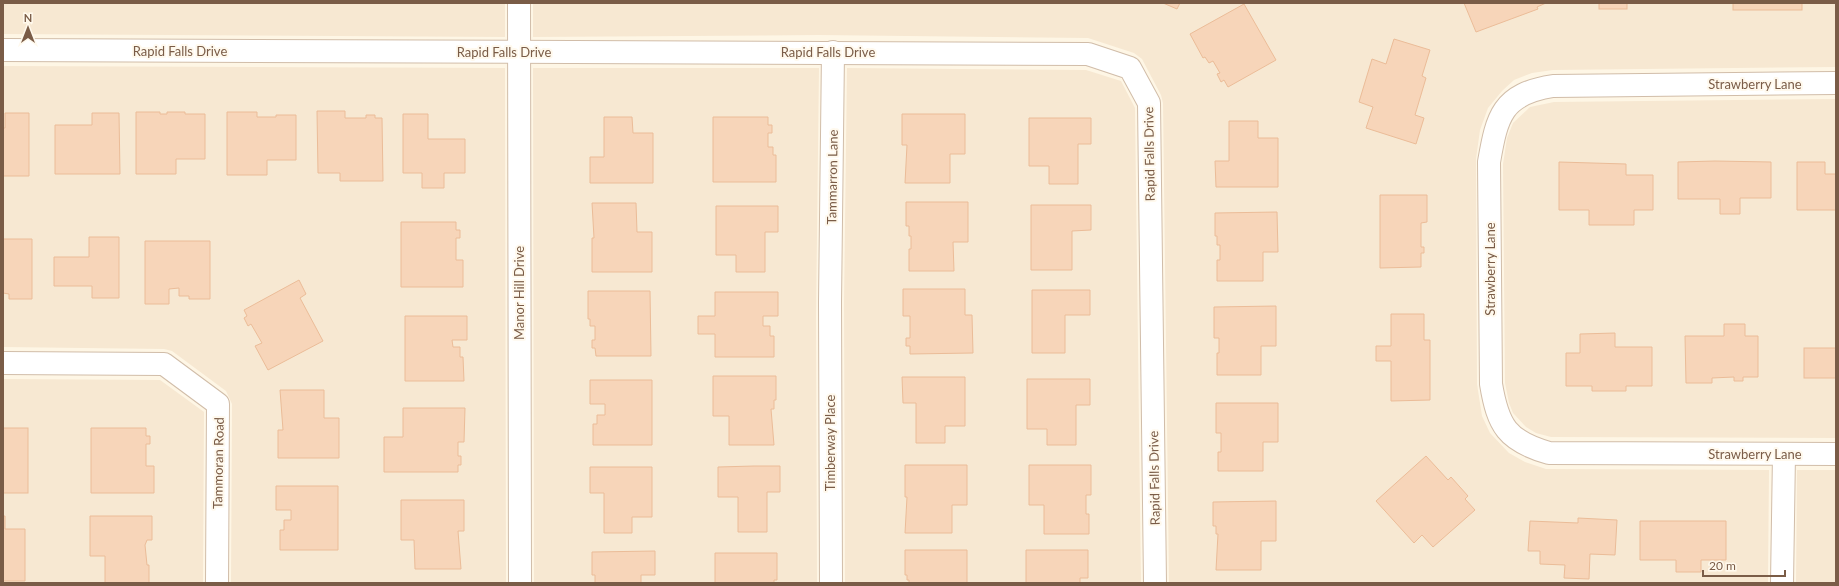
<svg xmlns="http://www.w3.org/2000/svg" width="1839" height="586" font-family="Lato,sans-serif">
  <rect width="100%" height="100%" fill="#fef6e5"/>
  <g fill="#f7e8d2">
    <polygon points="3,3 505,3 505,37 3,34"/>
    <polygon points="533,3 1836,3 1836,67 1553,70 1532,73 1514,80 1502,91 1488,108 1480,130 1476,159 1477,384 1482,416 1490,433 1509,453 1525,462 1546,469 1769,470 1768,583 1169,583 1163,103 1161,95 1142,59 1134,53 1088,38 819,35 533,37"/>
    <polygon points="3,66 505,68 506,583 231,583 232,404 226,391 172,351 164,349 3,347"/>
    <polygon points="533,68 819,68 816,318 817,583 534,583"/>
    <polygon points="847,68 1086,70 1121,81 1135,108 1141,583 845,583 844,303"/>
    <polygon points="1836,99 1836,438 1551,437 1536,433 1526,427 1513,413 1509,403 1505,383 1503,164 1507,138 1513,123 1530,107 1554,102"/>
    <polygon points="3,379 160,380 204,412 203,583 3,583"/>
    <polygon points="1797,470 1836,470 1836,583 1796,583"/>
  </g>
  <g fill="#f7d5b9" stroke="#ebbc98">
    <polygon points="1163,3 1180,3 1177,9"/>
    <polygon points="1464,3 1546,3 1537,7 1538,9 1476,32"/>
    <rect x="1599" y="3" width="28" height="6"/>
    <rect x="1733" y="3" width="69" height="7"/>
    <polygon points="1244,4 1276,60 1228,87 1224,80 1221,82 1217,74 1220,73 1213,61 1209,63 1205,57 1203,58 1190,34"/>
    <polygon points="1394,39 1430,50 1422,76 1426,78 1415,115 1424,118 1416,144 1366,128 1373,107 1359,102 1372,59 1386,64"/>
    <polygon points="317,111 345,111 345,118 366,118 366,115 375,115 375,118 382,118 383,181 340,181 340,173 318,173"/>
    <polygon points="136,112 160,112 160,114 167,114 167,112 185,112 185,114 205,114 205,159 176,159 176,174 136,174"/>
    <polygon points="227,112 257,112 257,117 276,117 276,115 296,115 296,160 267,160 267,175 227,175"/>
    <polygon points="5,113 29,113 29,176 3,176 3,128 5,128"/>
    <polygon points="92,113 119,113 120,174 55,174 55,125 92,125"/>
    <polygon points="403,114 428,114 428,139 465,139 465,173 444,173 444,188 422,188 422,173 403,173"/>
    <polygon points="902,114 965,114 965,154 950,154 950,183 905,183 907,145 902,145"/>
    <polygon points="604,117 632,117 633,133 653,133 653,183 590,183 590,157 604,157"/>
    <polygon points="713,117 768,117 768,125 772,125 772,133 768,133 768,147 773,147 773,155 776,155 776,182 713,182"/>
    <polygon points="1029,118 1091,118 1091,144 1078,144 1078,184 1049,184 1049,166 1029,166"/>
    <polygon points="1229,121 1258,121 1258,138 1278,138 1278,187 1216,187 1215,161 1229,161"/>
    <polygon points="1715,161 1771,162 1771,198 1740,198 1740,214 1720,214 1720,199 1678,199 1678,162"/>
    <polygon points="1559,162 1626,164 1626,175 1653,175 1653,210 1634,210 1634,225 1589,225 1589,210 1559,210"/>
    <polygon points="1797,162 1825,162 1825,174 1836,174 1836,210 1797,210"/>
    <polygon points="1380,195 1427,195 1427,222 1421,223 1421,247 1424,247 1424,253 1421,253 1421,267 1380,268"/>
    <polygon points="906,202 968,202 968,242 953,242 954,271 909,271 909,249 911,249 911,236 909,236 909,226 906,226"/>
    <polygon points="592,203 636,203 637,232 652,232 652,272 592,272 592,238 594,238"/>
    <polygon points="1031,205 1091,205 1091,230 1072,231 1072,270 1031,270"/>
    <polygon points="716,206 778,206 778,232 765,232 765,272 736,272 736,255 716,255"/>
    <polygon points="1277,212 1278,252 1263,252 1263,281 1217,281 1217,260 1220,260 1220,245 1217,245 1217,236 1215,236 1215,213"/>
    <polygon points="401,222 456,222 456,230 460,230 460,238 456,238 456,260 463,260 463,287 401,287"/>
    <polygon points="89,237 119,237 119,298 92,298 92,286 54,286 54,257 89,257"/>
    <polygon points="3,239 32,239 32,299 9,299 9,294 3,293"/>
    <polygon points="145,241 210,241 210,299 189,299 189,296 179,296 179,288 169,289 169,304 145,304"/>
    <polygon points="299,280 306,294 300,298 323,341 268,370 255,346 262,343 251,324 248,326 244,318 247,316 244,310"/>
    <polygon points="903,289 965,289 965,315 972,315 973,353 910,354 910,346 906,346 906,338 910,338 910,316 903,316"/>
    <polygon points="1032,290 1090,290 1090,315 1065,315 1065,353 1032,353"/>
    <polygon points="588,291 650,291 651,356 596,356 595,348 592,348 592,340 595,340 595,326 590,326 590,319 588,319"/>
    <polygon points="715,292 778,292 778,316 763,316 763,326 770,326 770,336 774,336 774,357 715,357 715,334 698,334 698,316 715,316"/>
    <polygon points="1276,306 1276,346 1261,346 1261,375 1217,375 1217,353 1219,353 1219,338 1214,338 1214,307"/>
    <polygon points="1391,314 1424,314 1424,340 1430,340 1430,400 1391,401 1391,361 1376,361 1376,346 1391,346"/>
    <polygon points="405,316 467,316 467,340 452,340 453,347 460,347 460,357 463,357 464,381 405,381"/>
    <polygon points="1724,324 1745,324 1745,336 1758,336 1758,377 1743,377 1743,381 1734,381 1734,377 1712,378 1712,383 1686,383 1685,336 1724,336"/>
    <polygon points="1615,333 1615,347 1652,347 1652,386 1626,386 1626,391 1592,391 1592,386 1566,386 1566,353 1580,353 1580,334"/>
    <rect x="1804" y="348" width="32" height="30"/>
    <polygon points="713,376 776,376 776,400 774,400 774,409 771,409 774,445 729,445 729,416 713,416"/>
    <polygon points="902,377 965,377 965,426 945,426 945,443 916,443 916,403 903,403"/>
    <polygon points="1027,379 1090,379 1090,405 1076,405 1076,445 1047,445 1047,429 1027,429"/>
    <polygon points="590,380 652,380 652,445 593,445 593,424 597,424 597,415 605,415 605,404 590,404"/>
    <polygon points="280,390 324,390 324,418 339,418 339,458 278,458 278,430 283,430"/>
    <polygon points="1216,403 1278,403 1278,442 1263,442 1263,471 1218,471 1218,452 1221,452 1221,433 1216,433"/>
    <polygon points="403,408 465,408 464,442 458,442 458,456 461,456 461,465 458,465 458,472 384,472 384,437 403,437"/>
    <rect x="3" y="428" width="25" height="65"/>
    <polygon points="91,428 146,428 146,436 150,436 150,444 146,444 146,466 154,466 154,493 91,493"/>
    <polygon points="1426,456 1448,480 1451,477 1468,496 1465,499 1475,510 1433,547 1422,535 1414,543 1376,501"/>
    <polygon points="905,465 967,465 967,505 952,505 952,533 905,533 907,497 905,497"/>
    <polygon points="1029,465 1091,465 1091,495 1086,495 1086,514 1089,514 1089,534 1044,534 1044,505 1029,505"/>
    <polygon points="754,466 780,466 780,492 767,492 767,532 738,532 738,497 718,497 718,467"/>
    <polygon points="590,467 652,467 652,517 632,517 632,533 604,533 604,493 590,493"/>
    <polygon points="276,486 338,486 338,550 280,550 280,530 284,530 284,520 291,520 291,510 276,510"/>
    <polygon points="401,500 464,500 464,531 458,531 461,569 415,569 414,540 401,540"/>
    <polygon points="1276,501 1276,541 1261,541 1261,570 1216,570 1218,534 1216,534 1216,526 1213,526 1213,502"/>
    <polygon points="3,516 5,516 5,529 25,529 25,581 3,581"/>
    <polygon points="90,516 152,516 152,540 147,540 145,545 147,565 149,565 149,583 105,583 105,556 90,556"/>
    <polygon points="1578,518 1617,520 1615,555 1590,554 1589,579 1564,578 1565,565 1540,564 1540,551 1528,551 1530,521 1578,523"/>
    <polygon points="1640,521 1726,521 1726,560 1701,560 1701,572 1676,572 1676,560 1640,560"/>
    <polygon points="905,550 967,550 967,583 909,583 909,580 907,580 907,575 905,575"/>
    <polygon points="1026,550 1088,550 1088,578 1080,578 1080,583 1026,583"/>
    <polygon points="655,551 655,575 641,575 641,583 595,583 595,575 592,575 592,552"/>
    <polygon points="715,553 777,553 777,580 774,580 774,583 715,583"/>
  </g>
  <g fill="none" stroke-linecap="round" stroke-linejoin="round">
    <defs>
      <g id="minor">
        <polyline points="519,3 520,583"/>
        <polyline points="3,50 1088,54 1130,68 1149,103 1155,583"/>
        <path d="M1836,83L1553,86C1502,94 1497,116 1489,162L1491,384C1498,426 1507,441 1549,453L1836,454"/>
        <polyline points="3,363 164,364 218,404 217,583"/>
        <polyline points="831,583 830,303 833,52"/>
        <polyline points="1782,583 1784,454"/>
      </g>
    </defs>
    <use href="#minor" stroke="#d1bda9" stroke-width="24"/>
    <use href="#minor" stroke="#fff" stroke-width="22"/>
  </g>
  <g text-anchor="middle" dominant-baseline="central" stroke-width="4" stroke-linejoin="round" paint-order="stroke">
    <g font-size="13" fill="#7a5c47" stroke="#fff9ed">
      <text x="180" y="51">Rapid Falls Drive</text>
      <text x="504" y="52">Rapid Falls Drive</text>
      <text x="828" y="52">Rapid Falls Drive</text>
      <text x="1755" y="84">Strawberry Lane</text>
      <text transform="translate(1149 154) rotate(-91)">Rapid Falls Drive</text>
      <text transform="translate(832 177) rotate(-89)">Tammarron Lane</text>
      <text transform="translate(1490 269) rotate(-90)">Strawberry Lane</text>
      <text transform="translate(519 293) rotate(-90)">Manor Hill Drive</text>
      <text transform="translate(830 443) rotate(-90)">Timberway Place</text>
      <text x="1755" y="454">Strawberry Lane</text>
      <text transform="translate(218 463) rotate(-89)">Tammoran Road</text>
      <text transform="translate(1154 478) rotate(-91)">Rapid Falls Drive</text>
    </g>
  </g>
  <rect width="1839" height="586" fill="none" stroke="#7a5c47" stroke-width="8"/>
  <g transform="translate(28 28)" stroke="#fff9ed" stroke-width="3" paint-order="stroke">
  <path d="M0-3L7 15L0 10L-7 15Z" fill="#7a5c47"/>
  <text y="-6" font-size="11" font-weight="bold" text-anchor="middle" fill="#7a5c47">N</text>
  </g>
  <path d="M1703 570v6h82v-6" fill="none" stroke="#7a5c47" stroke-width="2"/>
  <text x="1709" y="570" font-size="12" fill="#7a5c47" stroke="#fff9ed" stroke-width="3" paint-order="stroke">20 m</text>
</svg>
